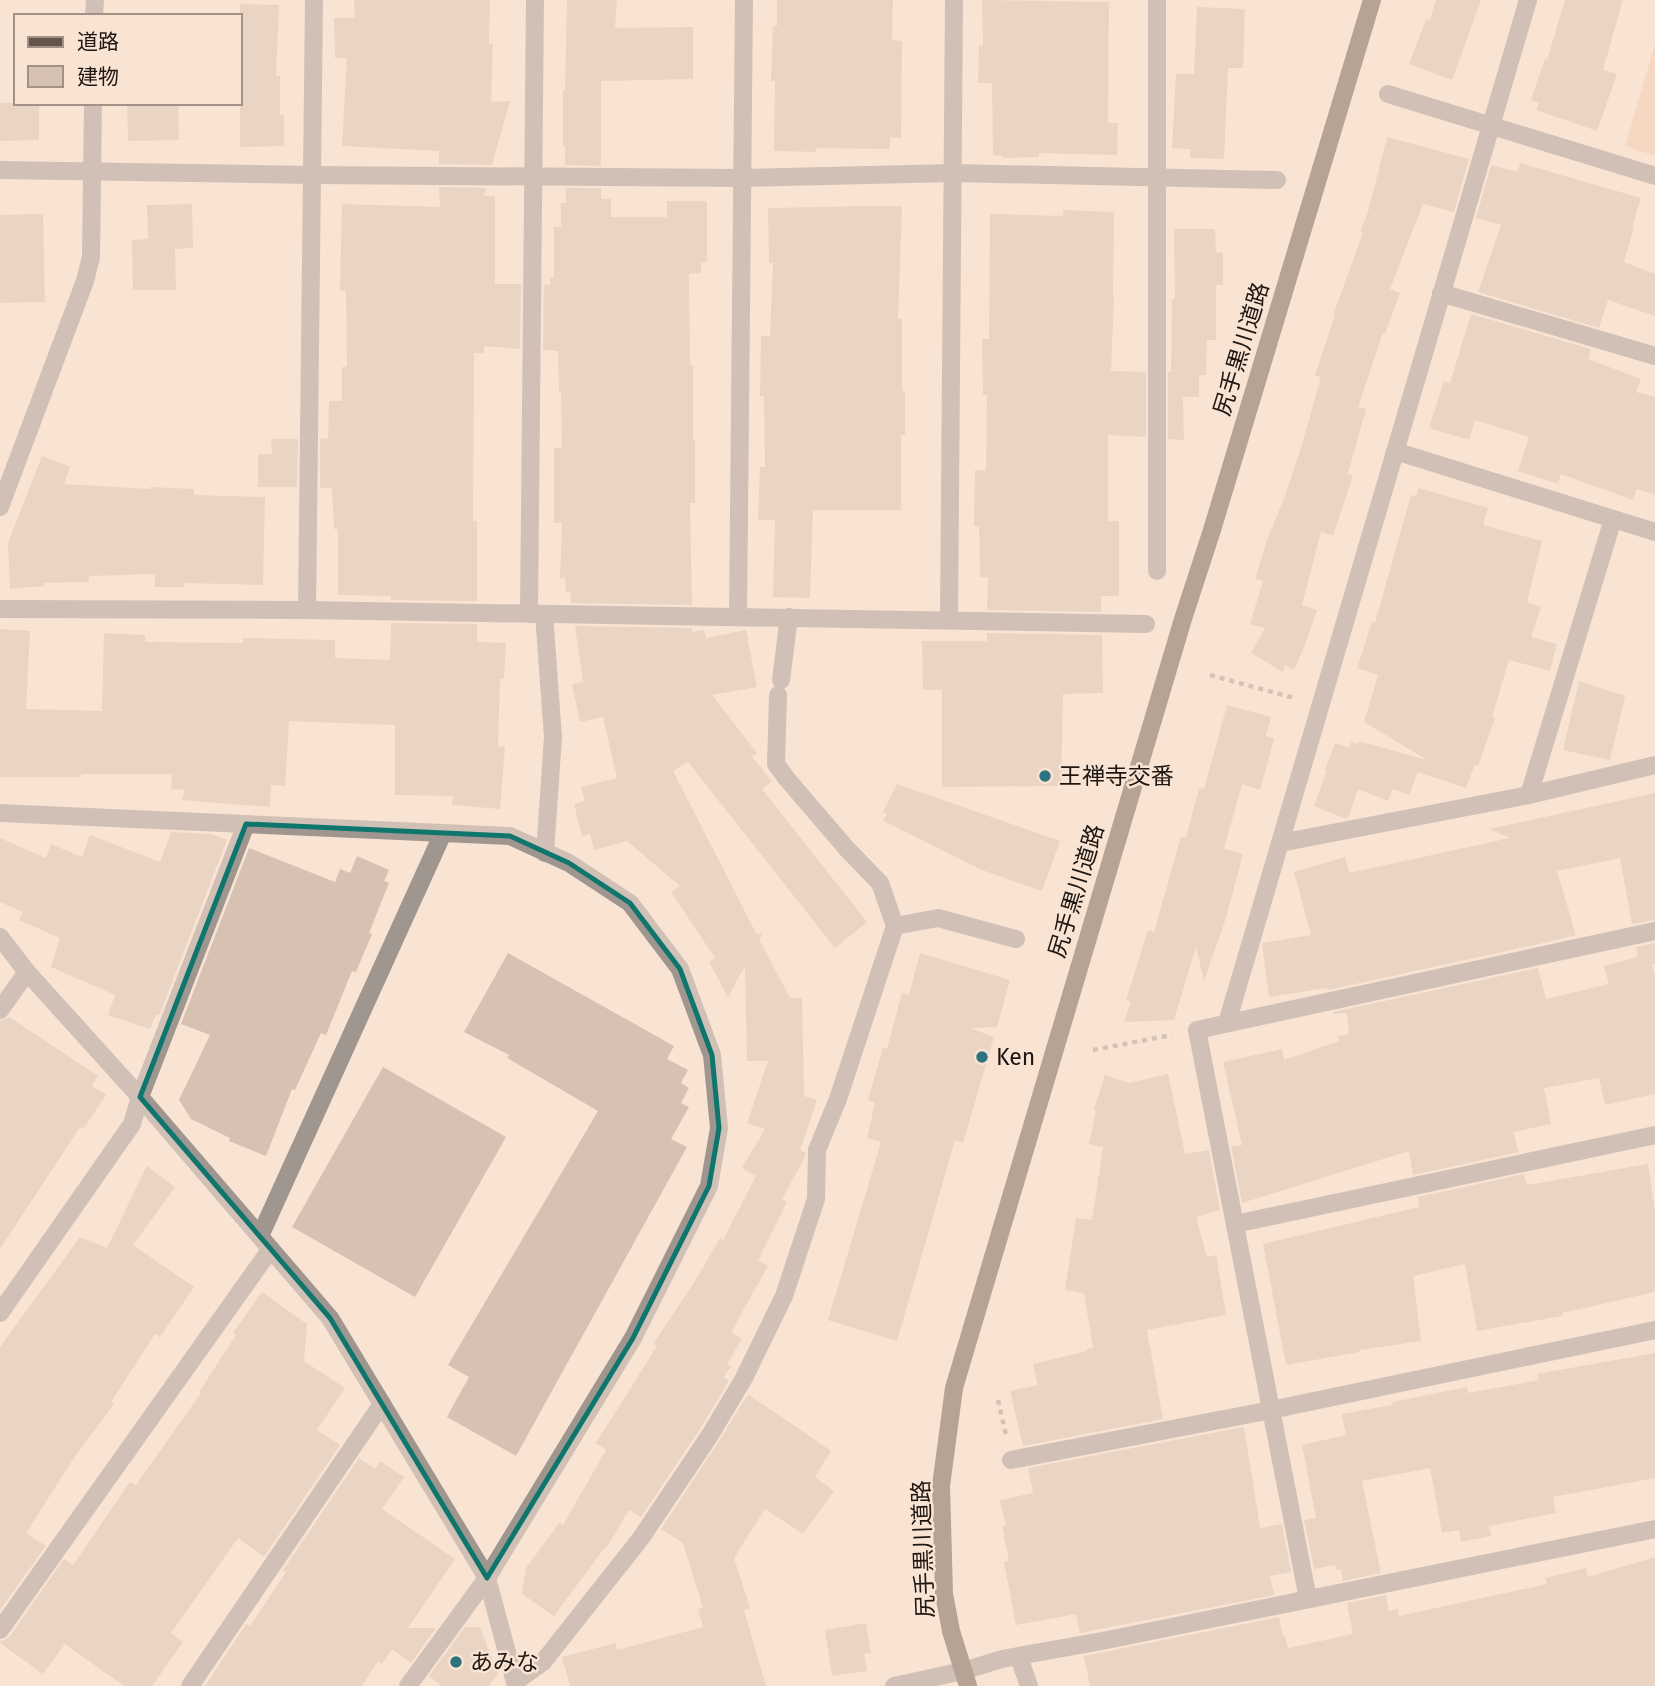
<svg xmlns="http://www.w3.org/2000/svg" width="1655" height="1686" font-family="'Fira Sans','Noto Sans JP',sans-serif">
  <rect width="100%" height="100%" fill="#f9e3d3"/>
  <polygon fill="#f2caad" points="1655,44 1655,156 1625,146"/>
  <g fill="#d7c1b2">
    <polygon points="354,0 490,0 489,44 493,44 491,102 510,101 492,165 439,164 439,151 342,146 347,58 335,58 334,18 355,18"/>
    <polygon points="567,0 617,0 615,28 693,27 693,79 601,81 601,166 565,165 565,146 563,146 563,90 565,90"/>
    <polygon points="777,0 893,0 892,40 902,41 901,138 890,137 890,149 816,148 816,152 774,151 775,81 771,81 773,26 777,26"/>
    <polygon points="982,0 1109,2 1108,123 1118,123 1117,155 1039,153 1039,157 1003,158 1003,156 993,155 992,83 978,83 979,45 983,46"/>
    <polygon points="1436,0 1481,0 1452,80 1409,64 1426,19 1430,20"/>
    <polygon points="1565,0 1623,0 1603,70 1617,74 1597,131 1536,110 1539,103 1531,100 1545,59 1547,60"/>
    <polygon points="240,4 279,5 276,76 280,76 280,115 284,115 284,146 240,147"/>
    <polygon points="1197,7 1245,9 1243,68 1228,68 1224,159 1190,158 1190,149 1172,148 1176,74 1194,74"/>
    <polygon points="0,103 39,103 39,140 0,141"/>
    <polygon points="127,103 178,103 179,140 128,141"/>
    <polygon points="1387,137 1469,159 1454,212 1423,204 1390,289 1400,293 1385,334 1383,333 1358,407 1366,409 1348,474 1353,475 1333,536 1321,532 1302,605 1317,610 1305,645 1294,670 1285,665 1283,672 1251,653 1265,628 1250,624 1263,581 1255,579 1267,540 1285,496 1303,441 1321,377 1315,375 1335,315 1333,315 1363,233 1360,232 1368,212"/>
    <polygon points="1520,163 1641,198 1632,227 1634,227 1624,262 1655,274 1655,316 1608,300 1599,328 1478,292 1501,225 1476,218 1491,165 1518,172"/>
    <polygon points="439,187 486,188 484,196 495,196 495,284 521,284 520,349 484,346 484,353 474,353 473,521 477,521 477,601 391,600 391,596 338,595 338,529 334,529 332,488 320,488 320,439 328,438 329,401 342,401 342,367 347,367 346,291 340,291 342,204 440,207"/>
    <polygon points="566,188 601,188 601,199 611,199 611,217 667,217 667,201 707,201 707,262 701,262 701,273 689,274 690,365 693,365 693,440 695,440 695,503 690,503 692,605 571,603 570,592 566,592 565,578 560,579 562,523 554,523 554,448 562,448 561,391 559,391 558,351 543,350 544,284 550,285 550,278 554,277 554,227 561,227 561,203 566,203"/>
    <polygon points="192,204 193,248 175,249 176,290 133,290 132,240 148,239 147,205"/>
    <polygon points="872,206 902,206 898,319 902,319 902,391 905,391 905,435 901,435 901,510 813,510 810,598 773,597 775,520 758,520 760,467 765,467 764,396 760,396 761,336 770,336 773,263 769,263 768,208"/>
    <polygon points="1063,210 1114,212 1113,297 1114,297 1111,371 1146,372 1146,437 1108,435 1108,521 1119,521 1119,596 1101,596 1101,612 987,610 988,577 980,577 979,526 974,526 975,470 986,471 987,395 983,395 982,339 989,339 990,214 1063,216"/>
    <polygon points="43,214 45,302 0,303 0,215"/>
    <polygon points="1174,229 1215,229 1216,253 1223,252 1223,285 1216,285 1216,340 1207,340 1206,375 1199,375 1199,397 1183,397 1184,440 1168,439 1168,372 1171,372 1172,299 1175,299"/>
    <polygon points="1471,314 1591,349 1588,359 1641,379 1636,392 1655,397 1655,495 1637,489 1633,500 1561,474 1558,484 1518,471 1529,437 1475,420 1469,440 1429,428 1444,381 1450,383"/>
    <polygon points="271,439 298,439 297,487 258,487 258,454 272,454"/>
    <polygon points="42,456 70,467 64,484 150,489 150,487 194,489 194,495 265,497 263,585 184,583 184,587 155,587 155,574 89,576 89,582 44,583 44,586 10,589 8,543"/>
    <polygon points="1419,488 1488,508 1483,525 1542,541 1527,602 1541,607 1531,637 1557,644 1550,671 1509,660 1492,717 1495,718 1478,766 1475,764 1466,788 1418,772 1409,795 1393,789 1388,801 1358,789 1348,818 1346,819 1314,806 1327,770 1325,770 1335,743 1349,748 1351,742 1358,744 1358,741 1423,759 1420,767 1424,758 1364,722 1378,675 1357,668 1372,622 1375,623 1411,495 1416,496"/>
    <polygon points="391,623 477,624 477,642 506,643 504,679 500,679 498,746 505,747 500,809 452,805 453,796 395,795 395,725 289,721 285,786 271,785 270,807 182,800 185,790 171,789 172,774 81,774 81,777 0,777 0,629 30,631 26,709 102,711 104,633 145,635 145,642 243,643 243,638 335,640 335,658 390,660"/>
    <polygon points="575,626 692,628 692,632 704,630 706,638 746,630 757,687 712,695 757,753 752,757 772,781 762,789 867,922 835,948 688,762 673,771 757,935 764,932 759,939 790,998 802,998 804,1096 817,1100 800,1150 806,1153 805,1157 782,1199 787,1202 758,1260 768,1266 731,1332 742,1339 727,1364 731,1366 724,1377 729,1381 700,1429 641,1517 629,1510 607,1547 606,1546 554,1616 522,1594 526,1568 560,1522 563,1525 606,1450 596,1443 657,1346 653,1344 695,1281 720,1238 723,1240 756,1176 742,1168 765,1129 747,1123 768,1061 747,1061 745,966 728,997 709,962 715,958 671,892 680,886 627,841 594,850 590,834 582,836 574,804 585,801 581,787 617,778 603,717 580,722 572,684 583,682"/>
    <polygon points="987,633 1102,635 1103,693 1063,694 1061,786 942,787 942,690 923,690 922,641 987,641"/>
    <polygon points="1579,681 1625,696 1610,760 1563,750"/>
    <polygon points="1227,705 1271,717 1266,736 1274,739 1260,790 1242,784 1224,849 1243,854 1226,918 1204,981 1196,947 1174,1020 1124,1022 1131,1002 1126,1000 1148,930 1154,932 1181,837 1186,838 1199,788 1204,789"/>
    <polygon points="897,784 1060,841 1042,891 982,870 883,821 887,814 883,812"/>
    <polygon points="1655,793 1655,920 1632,924 1620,858 1557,871 1576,935 1539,944 1328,990 1327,988 1269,997 1262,943 1311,935 1294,872 1345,857 1349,873 1510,838 1489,829"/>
    <polygon points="171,832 211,834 227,840 159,1016 156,1014 150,1029 108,1015 115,995 51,967 60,938 19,920 23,912 0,902 0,838 46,858 51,844 82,857 90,835 160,862"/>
    <polygon points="249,848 335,882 340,869 350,873 357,856 389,870 384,881 389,883 369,933 372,934 356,972 352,971 326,1035 321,1033 295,1090 292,1089 266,1156 229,1141 230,1138 191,1119 179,1100 210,1035 181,1024"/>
    <polygon points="1655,943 1655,964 1652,964 1655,976 1655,1094 1605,1105 1599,1078 1544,1088 1551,1124 1513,1132 1519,1152 1413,1175 1409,1151 1242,1203 1231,1146 1242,1145 1223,1062 1282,1049 1284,1060 1339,1041 1338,1036 1349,1034 1347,1013 1333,1014 1333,1012 1538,968 1546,999 1609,984 1604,966 1638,957 1636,947"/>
    <polygon points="508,953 674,1046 667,1059 688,1070 681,1083 689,1088 681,1103 689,1107 671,1139 687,1147 516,1456 447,1417 469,1377 448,1365 598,1111 507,1058 509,1055 464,1032"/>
    <polygon points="920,953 1010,980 997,1027 970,1028 994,1037 963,1143 955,1140 897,1341 828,1320 881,1142 867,1138 875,1103 868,1100 883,1048 887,1049 902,993 909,995"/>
    <polygon points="9,1017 98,1076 92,1086 106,1095 83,1129 80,1127 0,1249 0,1021"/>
    <polygon points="383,1067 506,1137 415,1297 292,1227"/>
    <polygon points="1168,1074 1185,1154 1209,1150 1220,1210 1196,1217 1207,1257 1216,1255 1226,1315 1147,1330 1163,1419 1023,1446 1010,1391 1038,1385 1033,1364 1087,1351 1087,1349 1093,1348 1084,1293 1065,1290 1076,1218 1092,1220 1103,1147 1089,1144 1096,1110 1094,1109 1105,1075 1129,1083"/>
    <polygon points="1648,1164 1655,1211 1655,1292 1562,1313 1562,1316 1477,1331 1465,1264 1413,1276 1421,1341 1360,1350 1360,1352 1286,1365 1263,1244 1419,1207 1418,1197 1524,1174 1527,1185"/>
    <polygon points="147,1166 175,1187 133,1245 194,1287 160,1337 155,1334 111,1402 114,1404 74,1458 26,1533 46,1546 0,1610 0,1347 80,1237 107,1248"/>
    <polygon points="262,1292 307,1324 304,1361 345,1388 317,1430 340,1445 264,1557 238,1538 171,1633 183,1642 152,1686 124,1686 65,1644 43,1674 0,1643 0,1641 5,1640 9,1637 64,1559 73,1565 130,1482 136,1485 201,1393 199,1392 236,1335 233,1333"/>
    <polygon points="1655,1353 1655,1478 1553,1497 1556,1513 1489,1526 1491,1536 1461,1542 1459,1530 1442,1533 1430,1468 1362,1481 1381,1573 1343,1581 1341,1569 1337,1570 1335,1565 1314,1569 1304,1520 1316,1518 1302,1445 1346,1435 1342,1414 1392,1405 1392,1402 1467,1387 1468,1393 1539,1380 1537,1374"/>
    <polygon points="748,1394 831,1451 815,1477 834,1491 803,1534 765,1509 734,1558 750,1608 744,1610 766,1686 570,1686 562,1657 616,1643 617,1650 703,1627 698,1609 703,1608 683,1543 661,1529 719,1441"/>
    <polygon points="1244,1427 1260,1528 1282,1524 1291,1572 1270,1576 1274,1595 1080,1633 1076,1614 1016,1625 1004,1562 1009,1561 1002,1526 1006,1526 1000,1500 1033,1493 1028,1468"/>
    <polygon points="359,1458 375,1469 380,1461 404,1477 382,1509 455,1559 408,1628 436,1628 411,1663 392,1649 382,1664 378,1661 362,1686 205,1686 246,1624 250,1626 286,1572 283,1570"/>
    <polygon points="1655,1557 1655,1686 1090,1686 1084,1656 1279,1617 1283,1636 1285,1635 1288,1648 1353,1634 1347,1603 1386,1595 1389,1611 1398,1609 1399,1616 1547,1584 1545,1578 1586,1568 1588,1577"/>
    <polygon points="866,1623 871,1653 864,1654 867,1671 832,1676 825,1630"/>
    <polygon points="465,1627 480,1627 498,1674 489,1686 442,1686 429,1676"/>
  </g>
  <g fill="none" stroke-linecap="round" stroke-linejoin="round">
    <g stroke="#ab9a8e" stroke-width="4.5" stroke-dasharray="5 5" stroke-linecap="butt">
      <polyline points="1210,675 1294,698"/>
      <polyline points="1093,1050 1172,1035"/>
      <polyline points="998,1400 1006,1435"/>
    </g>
    <g stroke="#9f9690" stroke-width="18">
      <polyline points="781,680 789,617"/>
      <polyline points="778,695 776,764 787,779 847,849 880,883 895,926 938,918 1016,939"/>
    </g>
    <g stroke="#9f9690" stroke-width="18">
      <polyline points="94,16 95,0"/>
      <polyline points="1388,94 1655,176"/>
      <polyline points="0,170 312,175 743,178 953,173 1277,180"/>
      <polyline points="1441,293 1655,356"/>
      <polyline points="1395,451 1655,532"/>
      <polyline points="0,507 85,281 91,257 93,103"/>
      <polyline points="1157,571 1157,0"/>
      <polyline points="0,609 307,610 1146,624"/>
      <polyline points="307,610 314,0"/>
      <polyline points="529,614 535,0"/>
      <polyline points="544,614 553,737 545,853"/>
      <polyline points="738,617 744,0"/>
      <polyline points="949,620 954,0"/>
      <polyline points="1529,795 1613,519"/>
      <polyline points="0,813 510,836 569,863 630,903 680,969 712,1055 719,1128 709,1186 633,1338 487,1578 408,1686"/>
      <polyline points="1280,843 1529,795 1655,765"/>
      <polyline points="0,937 27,972 140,1097 330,1318 487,1578 516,1686"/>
      <polyline points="0,1010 27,972"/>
      <polyline points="1227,1023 1528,0"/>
      <polyline points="1235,1224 1655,1135"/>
      <polyline points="260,1236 443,833"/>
      <polyline points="0,1313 132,1124 140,1097 246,824"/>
      <polyline points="1011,1460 1271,1410 1655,1330"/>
      <polyline points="1308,1599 1197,1030 1655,931"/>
      <polyline points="0,1630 270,1250"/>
      <polyline points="1019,1657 1029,1686"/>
      <polyline points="515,1682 543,1662 641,1538 710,1435 744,1378 784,1296 816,1199 817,1150 838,1099 895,926"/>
      <polyline points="190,1686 382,1404"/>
      <polyline points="894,1686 963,1671 1002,1659 1102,1641 1655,1529"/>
    </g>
    <polyline stroke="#645449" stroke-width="18" points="968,1686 951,1631 944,1594 941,1486 954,1388 1183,619 1212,530 1372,0"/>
  </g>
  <path d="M0 0H1655V1686H0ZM246,824L510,836L569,863L630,903L680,969L712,1055L719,1128L709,1186L633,1338L487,1578L330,1318L140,1097Z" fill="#f9e3d3" fill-opacity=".55" fill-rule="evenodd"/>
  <path fill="none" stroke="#0f766e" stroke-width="5" stroke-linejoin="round" d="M246,824L510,836L569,863L630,903L680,969L712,1055L719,1128L709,1186L633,1338L487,1578L330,1318L140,1097Z"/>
  <g fill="#2c757e" stroke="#f9e3d3" stroke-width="2.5">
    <circle cx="1045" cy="776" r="7"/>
    <circle cx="982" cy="1057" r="7"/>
    <circle cx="456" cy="1662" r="7"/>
  </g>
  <g text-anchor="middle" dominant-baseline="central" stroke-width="5" stroke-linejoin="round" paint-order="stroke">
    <g font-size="23" fill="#1e1712" stroke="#f9e3d3">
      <text transform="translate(1241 349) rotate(-73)">尻手黒川道路</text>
      <text transform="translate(1076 891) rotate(-73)">尻手黒川道路</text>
      <text transform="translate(923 1549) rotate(-92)">尻手黒川道路</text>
    </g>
    <g font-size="23" fill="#1e1712" stroke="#f9e3d3" text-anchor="start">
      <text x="1059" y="776">王禅寺交番</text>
      <text x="996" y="1057">Ken</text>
      <text x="470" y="1662">あみな</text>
    </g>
  </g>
  <rect x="14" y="14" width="228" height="91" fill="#f9e3d3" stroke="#a19186" stroke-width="2"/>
  <rect x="28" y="37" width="35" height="10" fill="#645449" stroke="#a19186" stroke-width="2"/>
  <text x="77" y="49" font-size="21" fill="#1e1712">道路</text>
  <rect x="28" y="66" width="35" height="21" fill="#d7c1b2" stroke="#a19186" stroke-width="2"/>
  <text x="77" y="84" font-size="21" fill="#1e1712">建物</text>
</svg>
